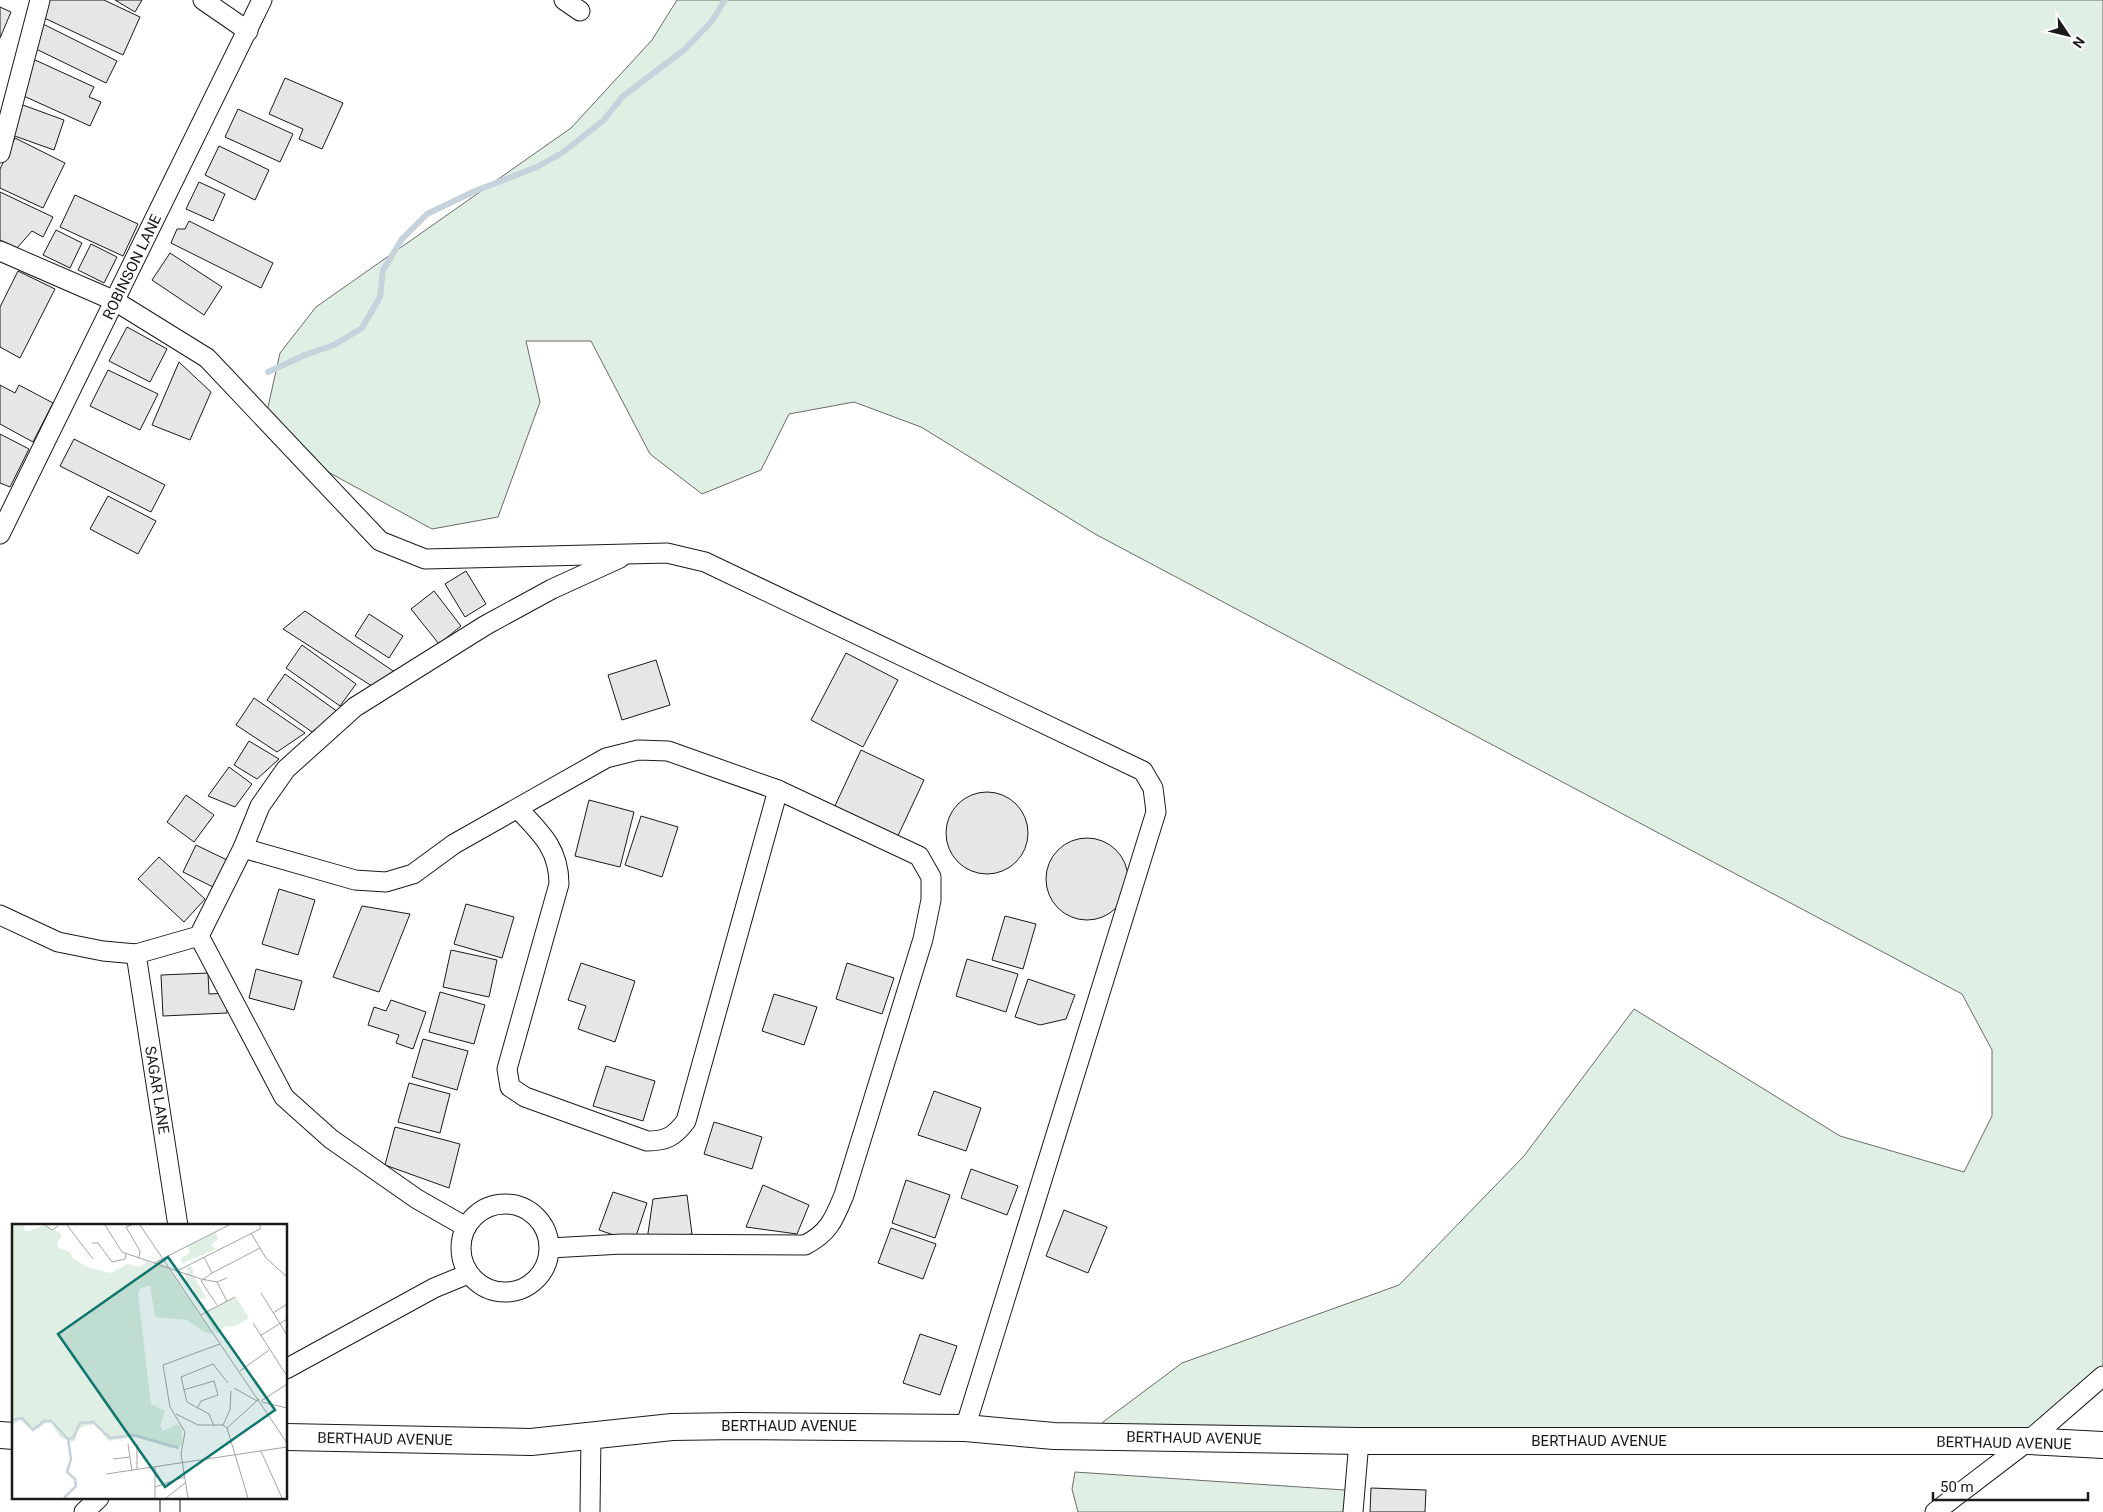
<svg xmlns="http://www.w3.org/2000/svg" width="2103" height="1512" font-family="Roboto,sans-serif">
  <rect width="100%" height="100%" fill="#fff"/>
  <g fill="#e0efe3" stroke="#6a6a6a">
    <polygon points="677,0 2103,0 2103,1373 2027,1440 1102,1437 1103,1422 1182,1363 1399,1285 1524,1156 1634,1009 1840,1136 1964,1172 1992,1116 1992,1050 1962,994 1095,534 921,427 854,402 789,414 761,470 702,494 650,454 591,341 526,341 540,402 498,517 432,529 319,467 266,416 280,353 316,307 571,128 652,40"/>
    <polygon points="1075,1472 1360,1491 1356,1512 1078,1512 1072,1489"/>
  </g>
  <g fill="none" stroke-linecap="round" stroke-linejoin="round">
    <polyline stroke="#c6d2dc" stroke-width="6" points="268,372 305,355 334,345 362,328 380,297 383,270 402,239 427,214 475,191 537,167 562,153 604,120 622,97 684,50 712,21 725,0"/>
  </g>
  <g fill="#e6e6e6" stroke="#1a1a1a">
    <polygon points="47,0 104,0 140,17 123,55 40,16"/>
    <polygon points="115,0 142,0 135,12"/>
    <polygon points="0,7 11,12 0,38"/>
    <polygon points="41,23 117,61 106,83 36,49"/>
    <polygon points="33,59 94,87 89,97 101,102 90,126 17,93"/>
    <polygon points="285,78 343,103 322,149 299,139 303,129 269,114"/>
    <polygon points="20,104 64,120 54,150 9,134"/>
    <polygon points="238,109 293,134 280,162 225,137"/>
    <polygon points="15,138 65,163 43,208 0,188 0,169"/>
    <polygon points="219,146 269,170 255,200 205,175"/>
    <polygon points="199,182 225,194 213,221 186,209"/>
    <polygon points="0,192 53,217 43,237 32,231 17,248 0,240"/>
    <polygon points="75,195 138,224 123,256 60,227"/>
    <polygon points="189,221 273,263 261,288 171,243 177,229 185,229"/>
    <polygon points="56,230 82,243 70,268 43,255"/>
    <polygon points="91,244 117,257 104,283 78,270"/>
    <polygon points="170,253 222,287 204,315 152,280"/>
    <polygon points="18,271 55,289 20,358 0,347 0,307"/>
    <polygon points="127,327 167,349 150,382 109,361"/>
    <polygon points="179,362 211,392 190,440 152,425"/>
    <polygon points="108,370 158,394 140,430 90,406"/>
    <polygon points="0,385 15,393 19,385 53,403 33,442 0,424"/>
    <polygon points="0,434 29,449 10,487 0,483"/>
    <polygon points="74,439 165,485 151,512 60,466"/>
    <polygon points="108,496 156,521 138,554 90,529"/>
    <polygon points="466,571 486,604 465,617 445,584"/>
    <polygon points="434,591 461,626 439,644 411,609"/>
    <polygon points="305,611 399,675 378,690 283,629"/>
    <polygon points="369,614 403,636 389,658 355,636"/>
    <polygon points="302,645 356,684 340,706 286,668"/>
    <polygon points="846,653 898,680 863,747 811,720"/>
    <polygon points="656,660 670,705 622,720 608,675"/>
    <polygon points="285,674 338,712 312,732 267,700"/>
    <polygon points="254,698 305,733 277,752 236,725"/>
    <polygon points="249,741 279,759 257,779 234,765"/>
    <polygon points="861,750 924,780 896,840 833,810"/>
    <polygon points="229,767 252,784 235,807 208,796"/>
    <circle cx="987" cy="833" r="41"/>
    <polygon points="186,795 214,815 194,842 167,822"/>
    <polygon points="589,800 634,812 620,867 575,856"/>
    <polygon points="641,816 678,827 662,877 625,865"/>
    <circle cx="1087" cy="879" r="41"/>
    <polygon points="196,845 227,860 213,887 183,872"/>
    <polygon points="159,857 205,899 184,922 138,879"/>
    <polygon points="279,889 315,900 298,955 262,944"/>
    <polygon points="466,904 514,917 502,958 454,944"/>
    <polygon points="362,906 410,914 379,992 333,977"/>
    <polygon points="1005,916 1036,924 1023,969 992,960"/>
    <polygon points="451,950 497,960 489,997 443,987"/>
    <polygon points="967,959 1018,974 1006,1012 956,996"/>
    <polygon points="581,963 635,981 615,1042 578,1029 586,1006 568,1000"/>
    <polygon points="847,963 894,978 882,1014 836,999"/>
    <polygon points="256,969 302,981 294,1010 249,998"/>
    <polygon points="208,973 209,994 227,993 227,1013 163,1016 161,975"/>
    <polygon points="1028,979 1075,995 1066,1019 1040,1025 1015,1017"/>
    <polygon points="440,992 485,1005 474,1044 429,1032"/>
    <polygon points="774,994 817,1007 804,1045 762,1031"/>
    <polygon points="391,1000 426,1012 413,1049 396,1043 399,1035 368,1025 374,1007 386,1011"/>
    <polygon points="423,1039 468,1051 457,1090 412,1077"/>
    <polygon points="606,1066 655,1081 643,1121 593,1106"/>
    <polygon points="409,1083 450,1094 440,1133 398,1122"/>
    <polygon points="934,1091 981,1108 966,1151 918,1135"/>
    <polygon points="714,1122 762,1137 752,1169 704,1154"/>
    <polygon points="395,1127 460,1144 449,1188 385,1165"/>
    <polygon points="971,1169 1018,1186 1007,1215 961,1198"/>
    <polygon points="906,1180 950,1195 935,1238 892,1223"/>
    <polygon points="763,1185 809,1205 797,1234 746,1227"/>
    <polygon points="613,1192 647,1203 634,1242 599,1230"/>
    <polygon points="687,1195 692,1234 647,1240 653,1199"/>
    <polygon points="1064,1210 1107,1227 1088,1273 1046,1256"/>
    <polygon points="891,1228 936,1244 923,1279 878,1263"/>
    <polygon points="920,1334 957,1346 940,1395 903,1383"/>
    <polygon points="1371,1488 1426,1490 1425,1512 1370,1512"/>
  </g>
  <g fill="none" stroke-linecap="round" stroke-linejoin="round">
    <defs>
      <g id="street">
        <polyline points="203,0 248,31"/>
        <polyline points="564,0 580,11"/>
        <polyline points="0,153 40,0"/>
        <polyline points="0,251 115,301 207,358 380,541 425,559 667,553 705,562 1143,771 1153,788 1156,812 965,1428"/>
        <polyline points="0,534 262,0"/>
        <path d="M518,809C541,833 559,849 559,884L507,1069L510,1087L525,1097L647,1141C666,1141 674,1137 686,1121L778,790"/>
        <path d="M243,848L355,880L386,882L413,874L454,844L606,758L638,750L668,751L778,790L919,856L931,877V900L923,939L844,1195C834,1219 829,1233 805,1245L622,1244L550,1248"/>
        <polyline points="0,915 58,942 103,951 136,954 199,936 243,848 260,806 286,769 355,707 486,625 552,589 620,558"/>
        <polyline points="199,936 284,1097 331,1139 417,1199 466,1227"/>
        <polyline points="136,954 178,1226"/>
        <circle cx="505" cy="1248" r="44"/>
        <polyline points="286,1369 434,1288 468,1274"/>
        <polyline points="84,1512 99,1498"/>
        <polyline points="170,1512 170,1498"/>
        <polyline points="590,1512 591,1436"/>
        <polyline points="1353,1512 1359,1441"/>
        <polyline points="1935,1512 2028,1441 2103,1376"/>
      </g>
      <g id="secondary">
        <polyline points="0,1435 14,1436"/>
        <polyline points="286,1437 531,1442 672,1427 739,1426 965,1428 1054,1436 1359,1441 2028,1441 2103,1445"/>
      </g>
    </defs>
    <use href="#street" stroke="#1a1a1a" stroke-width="21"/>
    <use href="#secondary" stroke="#1a1a1a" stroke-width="28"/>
    <use href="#street" stroke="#fff" stroke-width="19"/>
    <use href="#secondary" stroke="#fff" stroke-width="26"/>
  </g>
  <g text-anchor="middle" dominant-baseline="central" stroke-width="4" stroke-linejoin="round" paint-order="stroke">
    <g font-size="15" fill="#1a1a1a" stroke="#fff">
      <text transform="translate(132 267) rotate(-64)">ROBINSON LANE</text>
      <text transform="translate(157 1090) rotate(81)">SAGAR LANE</text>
      <text x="789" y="1426">BERTHAUD AVENUE</text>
      <text transform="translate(1194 1438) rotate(1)">BERTHAUD AVENUE</text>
      <text transform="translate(385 1439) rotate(1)">BERTHAUD AVENUE</text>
      <text x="1599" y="1441">BERTHAUD AVENUE</text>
      <text transform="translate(2004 1443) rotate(1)">BERTHAUD AVENUE</text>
    </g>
  </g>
  <g transform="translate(12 1224)">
    <rect width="275" height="275" fill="#fff"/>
    <path d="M0,1H12L13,7H17L32,1L47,8L50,12L45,19L46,24L58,28L61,35L78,44L98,49L116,40L127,43L135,38L155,43L201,110L192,108L175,96L143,93L138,61L128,65L126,70L139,180L153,187L148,202L151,207L165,200L170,204V222L159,224L123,213L96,217L83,200L71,203L66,206L63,217L58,218L48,213L40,199L35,198L26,205L16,203L8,196L0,202ZM204,8L206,15L199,21L204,25L169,40V34L178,29L176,22ZM180,42L182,53L195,75L185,74L180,62H175L173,50L178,48L173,44ZM224,73L237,94L223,102L212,103L205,110L192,88Z" fill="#e0efe3"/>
    <path fill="none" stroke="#c6d2dc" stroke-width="2.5" d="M0,196L10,194L21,206L32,197H39L56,215L61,214L68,199L81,198L98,214L122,211L167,224M52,274L64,262L63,255L55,248L59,235L56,215"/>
    <path fill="none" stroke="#a3a3a3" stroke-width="1" d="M33,1L40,6L46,2M55,1L81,35M93,1L110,28L189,55L205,58L215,54M120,1L114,3L128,27L127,34M128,1L275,219M239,9L254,34L275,53M80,19H86L100,38L113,35L114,29M192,33L200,49L248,24M142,39L217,1M167,46L248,5V1M200,49L189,57L205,81M205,58L215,77M249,69L275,111M261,89L275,80M189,91L223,73M241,99L275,152M248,112L275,95M228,147L257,126M222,164L245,177M171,166L202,157L206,171L189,177L186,183M249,177L275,160M250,178L275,184M164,190L186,201H211L215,204M211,201L218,186L219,167M202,202L197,190L175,178L169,153L201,140L216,159M215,204L236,274M215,204L247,175M116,220L120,247M125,220V246M249,227L270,274M101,235L118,233M143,243V274M94,250L275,223M143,263L172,253M154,274L173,259M176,274L169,230L173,208L158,183L151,141L208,120"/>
    <path fill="#0f766e" fill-opacity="0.15" stroke="#0f766e" stroke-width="2.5" d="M156,33L263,186L153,263L46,110Z"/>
    <rect width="275" height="275" fill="none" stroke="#1a1a1a" stroke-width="2.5"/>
  </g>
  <g transform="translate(2068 35) rotate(125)" stroke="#ffffff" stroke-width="4" paint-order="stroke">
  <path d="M0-4L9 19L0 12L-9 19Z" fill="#1a1a1a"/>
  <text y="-8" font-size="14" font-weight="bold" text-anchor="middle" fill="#1a1a1a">N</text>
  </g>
  <path d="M1933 1492v8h155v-8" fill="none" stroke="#1a1a1a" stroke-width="2.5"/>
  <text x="1940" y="1492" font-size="15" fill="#1a1a1a" stroke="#ffffff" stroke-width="4" paint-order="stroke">50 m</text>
</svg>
